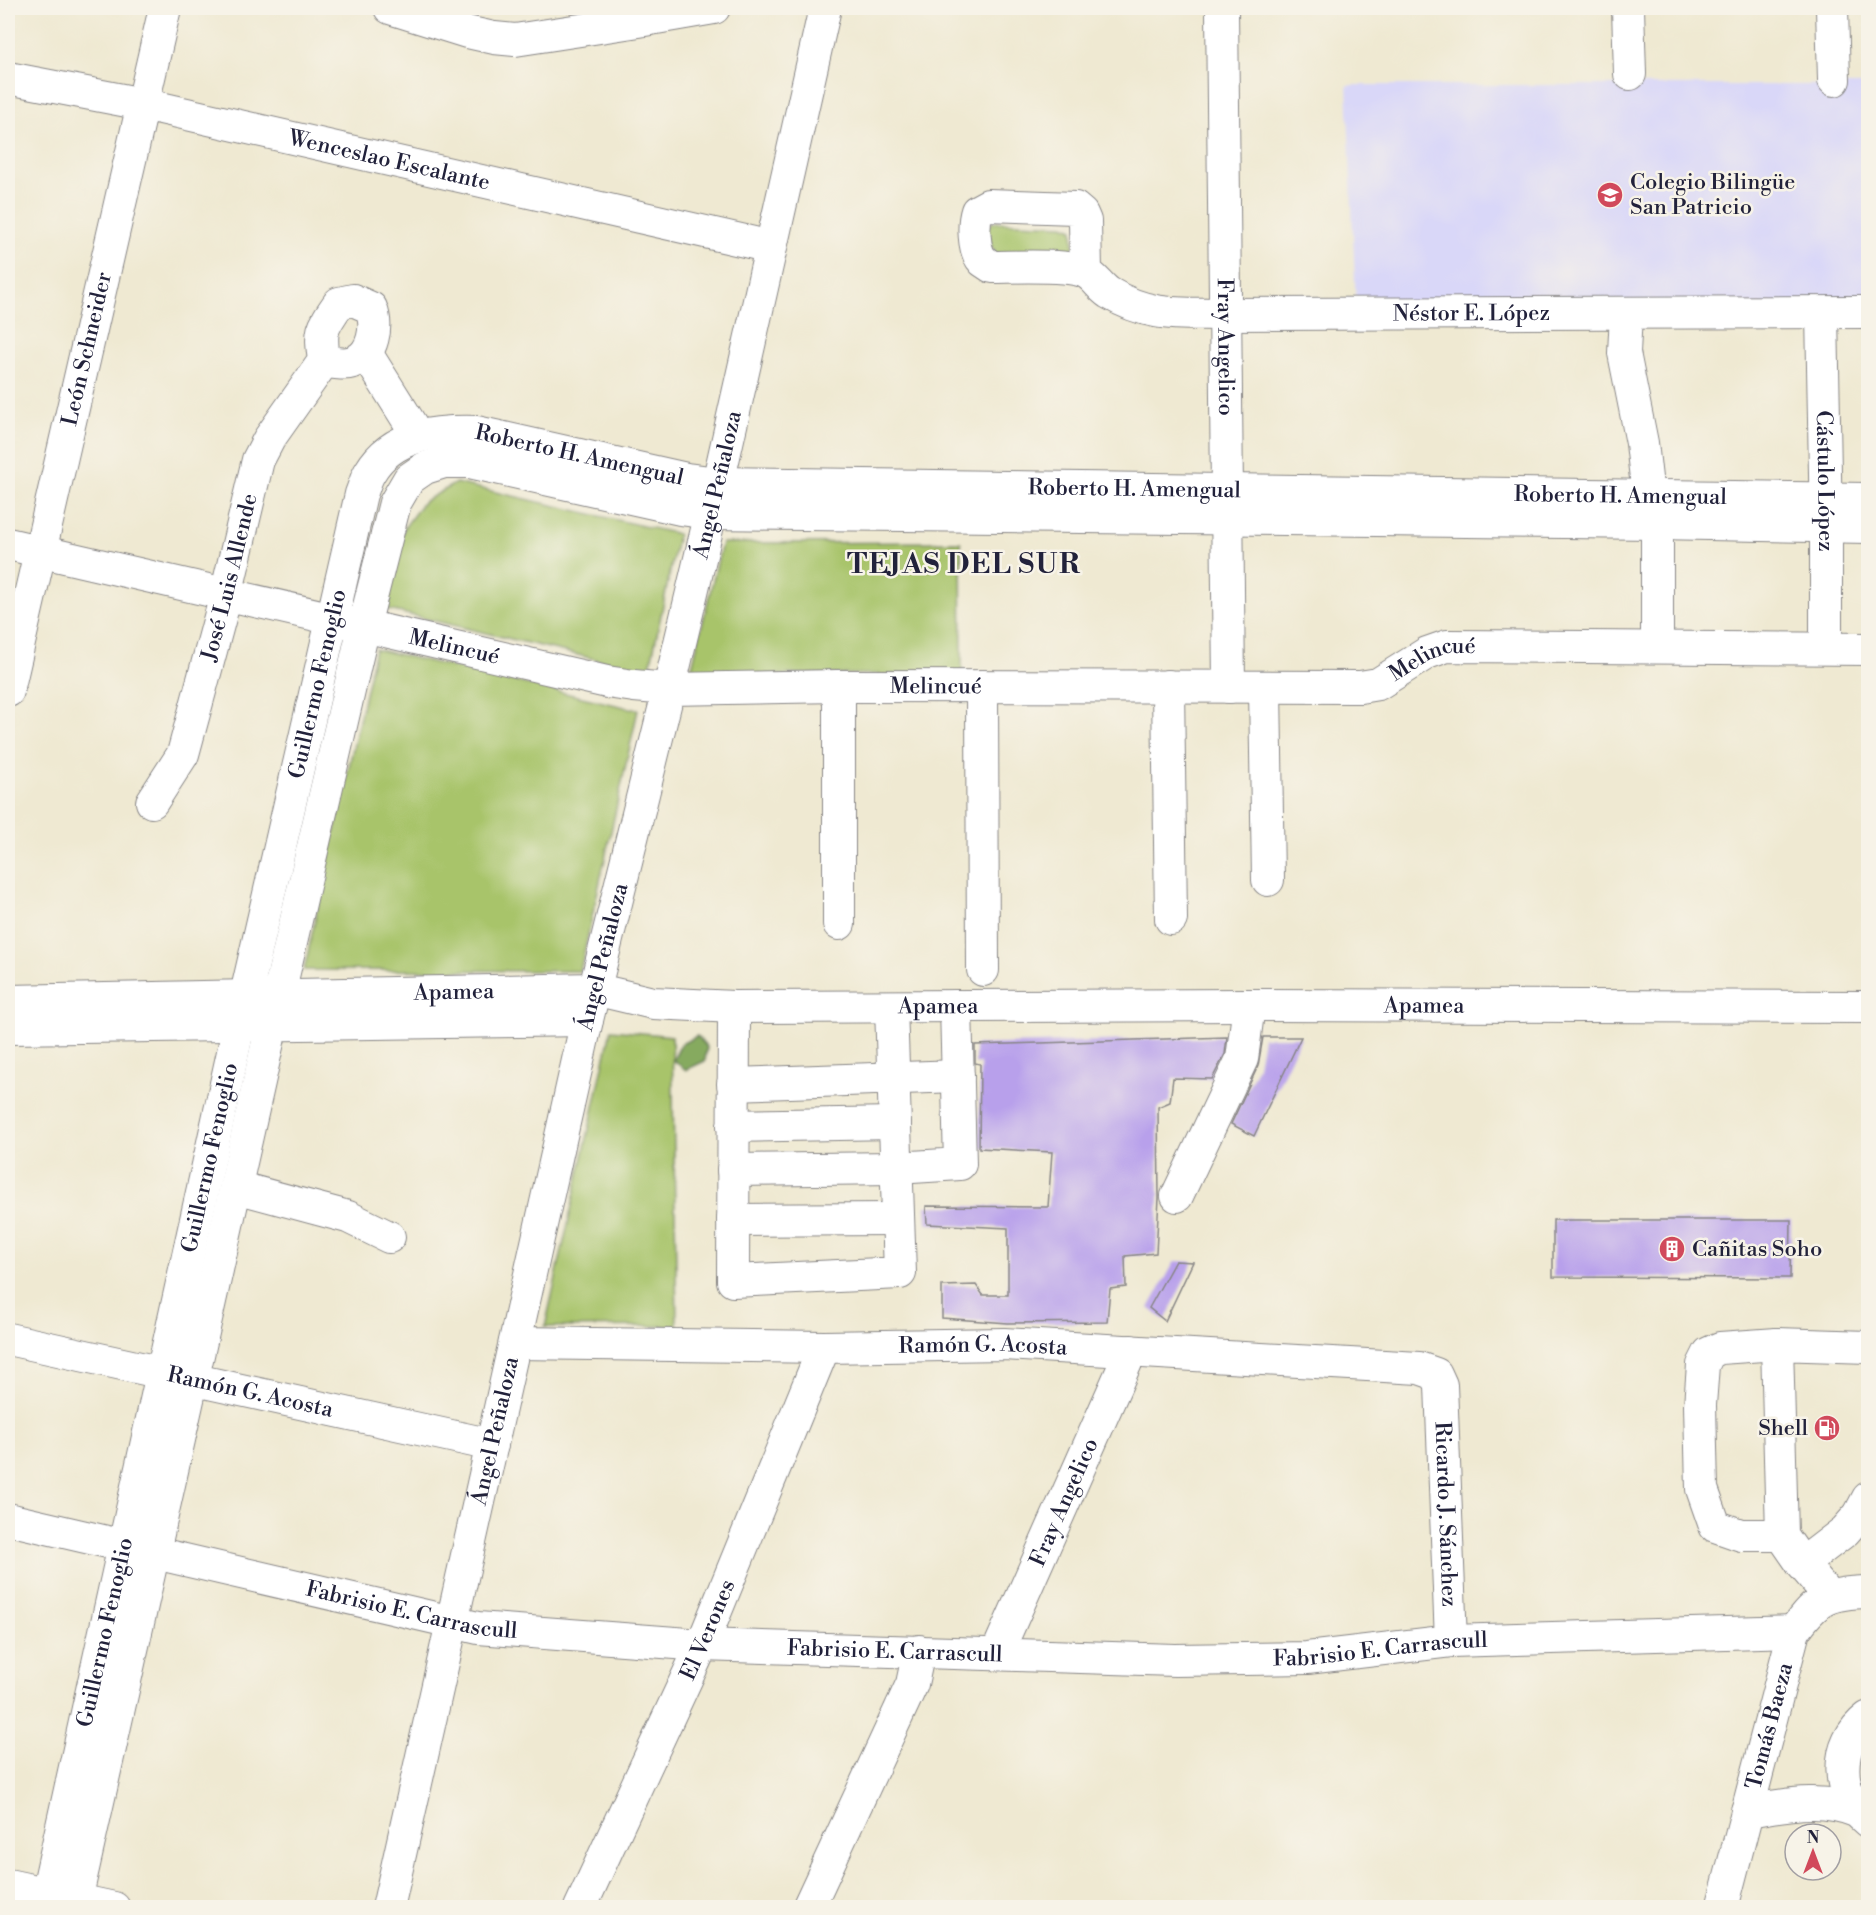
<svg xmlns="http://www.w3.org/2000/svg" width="1876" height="1915" font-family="'Libre Bodoni',serif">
  <rect width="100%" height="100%" fill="#f7f3e8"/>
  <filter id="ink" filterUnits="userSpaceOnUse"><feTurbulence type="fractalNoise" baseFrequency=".0167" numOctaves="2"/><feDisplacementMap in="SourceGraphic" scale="12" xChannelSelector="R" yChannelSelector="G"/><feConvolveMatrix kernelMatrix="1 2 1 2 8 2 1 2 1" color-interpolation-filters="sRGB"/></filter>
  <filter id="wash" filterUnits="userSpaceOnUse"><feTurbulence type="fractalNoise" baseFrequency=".008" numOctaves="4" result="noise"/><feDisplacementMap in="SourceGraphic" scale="24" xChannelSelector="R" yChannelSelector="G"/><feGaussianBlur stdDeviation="1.35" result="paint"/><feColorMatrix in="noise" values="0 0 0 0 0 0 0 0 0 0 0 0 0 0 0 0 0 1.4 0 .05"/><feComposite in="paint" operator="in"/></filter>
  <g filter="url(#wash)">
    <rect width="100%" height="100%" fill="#efe9d2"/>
    <polygon fill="#d9d7f8" points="1347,85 1868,85 1868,306 1356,308"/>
    <g fill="#a8c46b" stroke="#657353" stroke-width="1.5">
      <polygon points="994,222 1063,225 1073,229 1074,255 998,257 984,235 987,226"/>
      <polygon points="456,483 678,534 649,672 385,609 404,528 423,502"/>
      <polygon points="961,542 962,674 690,675 722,543"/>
      <polygon points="375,649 638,710 580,971 304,970"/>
      <polygon points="611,1030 672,1036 677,1326 545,1327"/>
    </g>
    <polygon fill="#86aa5f" stroke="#54664d" stroke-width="1.5" points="697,1036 707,1047 705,1061 686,1070 673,1060 681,1044"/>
    <g id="blocks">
      <g fill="#b8a0eb">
        <polygon points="1227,1037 1225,1054 1212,1079 1173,1078 1170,1102 1158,1107 1159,1198 1156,1253 1125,1256 1126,1287 1110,1289 1107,1322 1008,1323 942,1318 942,1286 976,1285 983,1295 1008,1295 1008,1228 927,1224 926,1206 1048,1207 1052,1152 979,1148 980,1064 975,1063 975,1045"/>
        <polygon points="1263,1037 1301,1037 1254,1136 1231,1124 1258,1066"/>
        <polygon points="1553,1220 1791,1220 1790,1278 1553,1277"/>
        <polygon points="1175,1261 1193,1262 1165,1321 1149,1308"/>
      </g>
    </g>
  </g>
  <g filter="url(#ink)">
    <use href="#blocks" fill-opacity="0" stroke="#888686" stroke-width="1.5"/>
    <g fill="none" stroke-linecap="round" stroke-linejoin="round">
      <defs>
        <g id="minor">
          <polyline points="390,8 467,32 494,38 515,40 639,21 714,8"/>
          <path id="s1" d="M1222,8L1229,687"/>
          <polyline points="1628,8 1630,74"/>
          <polyline points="1832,8 1834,80"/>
          <path id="s2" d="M8,78L143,104L771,247"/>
          <path id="s3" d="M1086,272L1085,221L1082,214L1075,208L988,205L977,211C973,223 973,251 983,261C986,263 989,265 992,267C1014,267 1067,264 1085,272C1094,276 1100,287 1109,293C1150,318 1180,313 1226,314L1868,312"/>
          <path id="s4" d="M1822,313L1826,527V648"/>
          <polyline points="1626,314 1624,353 1642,443 1648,496 1657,523 1657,647"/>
          <polyline points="366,353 418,436"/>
          <path id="s5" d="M8,544L607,682L634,686L669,689L839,686L1360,687L1378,684L1427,653L1447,646L1868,649"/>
          <polyline points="839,686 839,924"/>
          <polyline points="982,686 983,970"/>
          <polyline points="1168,686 1171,919"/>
          <polyline points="1265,687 1268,880"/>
          <path id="s6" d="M8,691L165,8"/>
          <path id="s7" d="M152,802L183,754L226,595L258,460L269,439L324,361C320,330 321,329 339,303L353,300L371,308C378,325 374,355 353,362C344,365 334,363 324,361"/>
          <path id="s8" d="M8,1001L594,989L653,1003L734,1007L1249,1005L1868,1007"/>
          <polyline points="734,1007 733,1281 900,1273 891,1007"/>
          <polyline points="8,1028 587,1020"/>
          <polyline points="733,1084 958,1076"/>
          <polyline points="733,1126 895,1123"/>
          <polyline points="733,1170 896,1168 960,1164 956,1006"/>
          <polyline points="236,1187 348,1217 389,1237"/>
          <polyline points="1177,1196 1242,1059 1249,1005"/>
          <polyline points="733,1220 898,1219"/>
          <path id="s9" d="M8,1339L492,1445"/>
          <path id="s10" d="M515,1343L824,1347L1004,1344L1419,1368L1436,1374L1441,1385L1451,1641"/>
          <polyline points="1777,1344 1720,1348 1709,1353 1703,1365 1700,1405 1702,1489 1715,1526 1741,1535 1782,1535"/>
          <path id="s11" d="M8,1519L478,1628L702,1645L1175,1660L1307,1658L1451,1641L1794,1631"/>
          <polyline points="1802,1564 1845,1531 1859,1515 1868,1498"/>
          <polyline points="1830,1597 1802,1564 1782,1535 1777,1344 1868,1347"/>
          <path id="s12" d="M997,1653L1131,1351"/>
          <path d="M1747,1811C1785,1805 1822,1796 1858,1812"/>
          <polyline points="8,1885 114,1908"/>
          <path id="s13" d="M47,1894L239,1025L361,494C364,487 366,478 370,472C393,433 437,431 477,432L687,479L718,483L1868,499"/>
          <polyline points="76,1900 272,1024 364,626 395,503 409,479 425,468 444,462 469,462 680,509 710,513 1657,523 1868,527"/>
          <path id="s14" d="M388,1908L587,1020L669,689L718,483L825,8"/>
          <path id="s15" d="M580,1908L702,1645L824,1347"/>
          <polyline points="808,1908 912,1684 919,1651"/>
          <path id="s16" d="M1722,1908L1794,1631C1817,1598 1829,1593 1868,1592"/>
        </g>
        <path id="major" d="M1868,1718C1834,1744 1835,1794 1868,1821"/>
      </defs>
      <use href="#minor" stroke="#888686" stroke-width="34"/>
      <use href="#major" stroke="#888686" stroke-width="35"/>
      <use href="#minor" stroke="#fff" stroke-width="32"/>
      <use href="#major" stroke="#fff" stroke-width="33"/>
    </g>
  </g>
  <defs>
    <symbol id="school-disc" viewBox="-11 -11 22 22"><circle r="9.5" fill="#d1495b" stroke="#f7f3e8"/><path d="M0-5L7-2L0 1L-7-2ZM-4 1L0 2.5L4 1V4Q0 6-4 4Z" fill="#fff"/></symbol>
    <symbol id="building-disc" viewBox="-11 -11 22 22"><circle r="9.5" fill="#d1495b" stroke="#f7f3e8"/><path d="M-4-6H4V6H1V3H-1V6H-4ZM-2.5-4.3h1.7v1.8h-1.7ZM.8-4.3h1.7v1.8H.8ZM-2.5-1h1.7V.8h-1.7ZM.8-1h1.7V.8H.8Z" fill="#fff"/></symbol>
    <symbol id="fuel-disc" viewBox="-11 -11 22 22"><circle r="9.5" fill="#d1495b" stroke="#f7f3e8"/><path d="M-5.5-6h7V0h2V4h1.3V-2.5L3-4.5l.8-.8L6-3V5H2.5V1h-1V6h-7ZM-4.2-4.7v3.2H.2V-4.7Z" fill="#fff"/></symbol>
  </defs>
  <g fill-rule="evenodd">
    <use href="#school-disc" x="1595" y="180" width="30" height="30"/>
    <use href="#building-disc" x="1657" y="1234" width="30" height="30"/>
    <use href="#fuel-disc" x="1812" y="1413" width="30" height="30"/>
  </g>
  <g text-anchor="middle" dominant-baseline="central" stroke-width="5" stroke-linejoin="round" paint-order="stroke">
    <g font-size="22" fill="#22223b" stroke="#f7f3e8">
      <text stroke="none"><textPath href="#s2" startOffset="390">Wenceslao Escalante</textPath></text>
      <text stroke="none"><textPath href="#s3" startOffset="722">Néstor E. López</textPath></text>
      <text stroke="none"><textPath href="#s1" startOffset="339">Fray Angelico</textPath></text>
      <text stroke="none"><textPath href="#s6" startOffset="351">León Schneider</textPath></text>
      <text stroke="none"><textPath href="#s13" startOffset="1684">Roberto H. Amengual</textPath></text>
      <text stroke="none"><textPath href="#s4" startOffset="168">Cástulo López</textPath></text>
      <text stroke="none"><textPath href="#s14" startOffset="1461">Ángel Peñaloza</textPath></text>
      <text stroke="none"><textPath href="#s13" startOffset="2242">Roberto H. Amengual</textPath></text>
      <text stroke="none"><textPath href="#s13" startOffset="2728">Roberto H. Amengual</textPath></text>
      <text stroke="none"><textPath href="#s7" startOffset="240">José Luis Allende</textPath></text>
      <text stroke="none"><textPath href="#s5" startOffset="458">Melincué</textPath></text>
      <text stroke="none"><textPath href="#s5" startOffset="1448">Melincué</textPath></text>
      <text stroke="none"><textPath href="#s13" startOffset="1240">Guillermo Fenoglio</textPath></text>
      <text stroke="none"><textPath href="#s5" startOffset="944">Melincué</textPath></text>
      <text stroke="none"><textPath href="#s14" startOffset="975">Ángel Peñaloza</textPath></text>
      <text stroke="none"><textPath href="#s8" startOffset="446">Apamea</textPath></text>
      <text stroke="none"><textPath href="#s8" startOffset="932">Apamea</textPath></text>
      <text stroke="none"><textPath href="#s8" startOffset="1418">Apamea</textPath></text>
      <text stroke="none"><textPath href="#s13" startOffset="754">Guillermo Fenoglio</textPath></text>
      <text stroke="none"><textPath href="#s10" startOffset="468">Ramón G. Acosta</textPath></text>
      <text stroke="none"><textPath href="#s9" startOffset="248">Ramón G. Acosta</textPath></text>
      <text stroke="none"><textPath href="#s14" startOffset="489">Ángel Peñaloza</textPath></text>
      <text stroke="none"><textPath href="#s12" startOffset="165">Fray Angelico</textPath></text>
      <text stroke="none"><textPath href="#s10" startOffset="1064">Ricardo J. Sánchez</textPath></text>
      <text stroke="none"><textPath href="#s11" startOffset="414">Fabrisio E. Carrascull</textPath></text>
      <text stroke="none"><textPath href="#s15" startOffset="306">El Verones</textPath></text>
      <text stroke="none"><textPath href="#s13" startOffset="268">Guillermo Fenoglio</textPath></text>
      <text stroke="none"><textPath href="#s11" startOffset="1386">Fabrisio E. Carrascull</textPath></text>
      <text stroke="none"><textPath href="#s11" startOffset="900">Fabrisio E. Carrascull</textPath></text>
      <text stroke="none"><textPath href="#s16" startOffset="188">Tomás Baeza</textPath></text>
    </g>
    <g font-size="22" fill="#22223b" stroke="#f7f3e8" text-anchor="start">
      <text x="1630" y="182">Colegio Bilingüe<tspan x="1630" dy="25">San Patricio</tspan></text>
      <text x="1692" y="1249">Cañitas Soho</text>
      <text x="1808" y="1428" text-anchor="end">Shell</text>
    </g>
    <g font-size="28" font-weight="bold" letter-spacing="1.5" fill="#22223b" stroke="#f7f3e8">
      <text x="964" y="564">TEJAS DEL SUR</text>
    </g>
  </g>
  <rect width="1876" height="1915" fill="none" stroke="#f7f3e8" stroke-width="30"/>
  <g transform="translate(1813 1852)"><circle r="28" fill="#f7f3e8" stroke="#a29fa3" stroke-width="1.5"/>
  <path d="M0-4.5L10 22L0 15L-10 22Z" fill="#d1495b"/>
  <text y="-9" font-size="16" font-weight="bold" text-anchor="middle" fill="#22223b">N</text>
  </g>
</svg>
